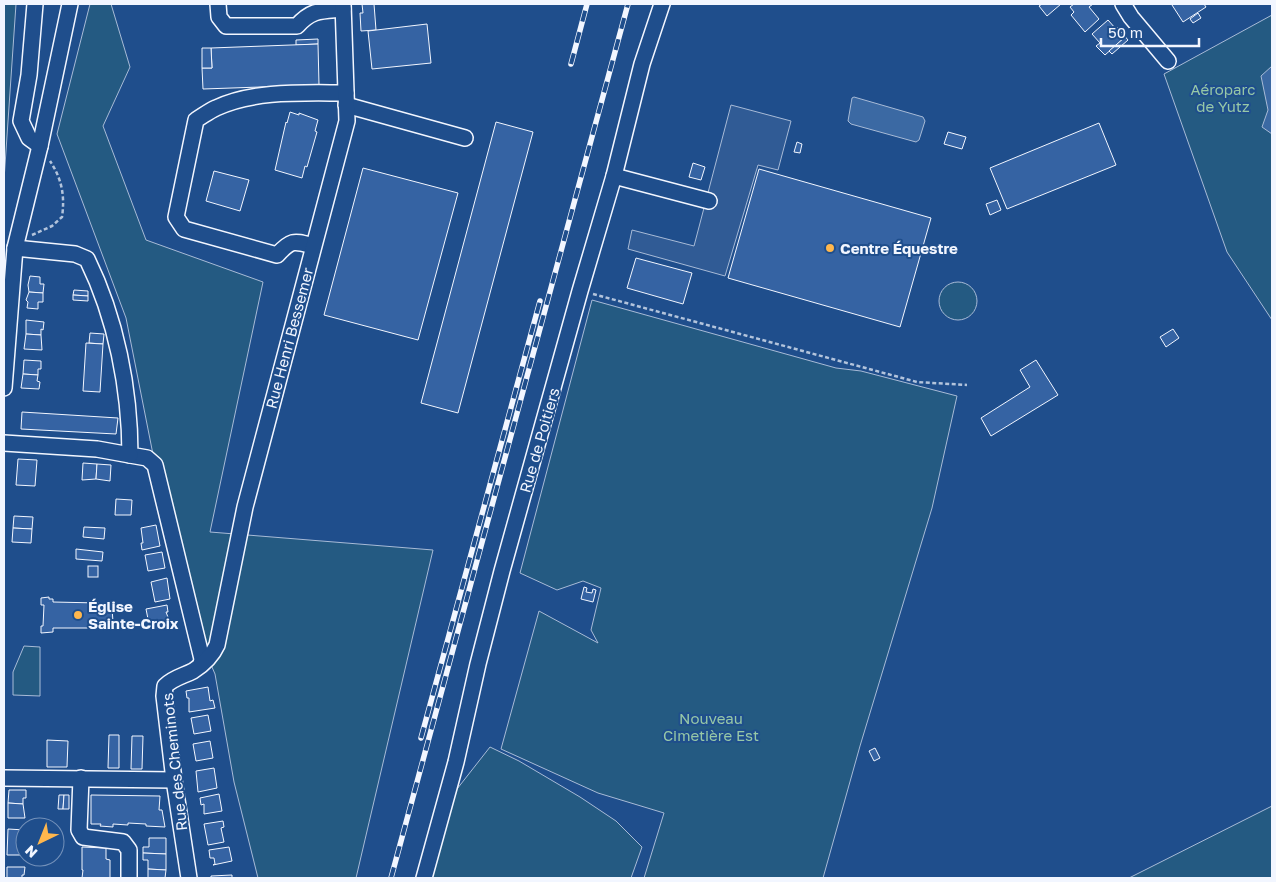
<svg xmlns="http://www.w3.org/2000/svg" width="1276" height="882" font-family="'Golos Text',sans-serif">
  <rect width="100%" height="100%" fill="#1f4e8c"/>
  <g fill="#245a82" stroke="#a8bbd7">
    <polygon points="4,4 16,4 4,180"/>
    <polygon points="90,4 111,4 130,67 103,126 146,240 263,282 210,532 433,550 356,878 258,878 234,782 215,674 205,651 164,510 126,318 57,134"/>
    <polygon points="1272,15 1272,320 1227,252 1164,74"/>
    <circle cx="958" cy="301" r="19"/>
    <polygon points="592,300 836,368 861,371 957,396 932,508 860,746 823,878 644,878 664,813 598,793 501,749 539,611 598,643 591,630 601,588 583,581 557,590 520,573"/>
    <polygon points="24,646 40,647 40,696 13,695 13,672"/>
    <polygon points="490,747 519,761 580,797 616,821 642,847 631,878 426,878 446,803"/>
    <polygon points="1272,806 1272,878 1129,878"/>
  </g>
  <polygon fill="#305b95" stroke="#a8bbd7" points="731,105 791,121 778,170 758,165 725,276 628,249 632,230 694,246"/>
  <g fill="#3b69a3" stroke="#a8bbd7">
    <polygon points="1272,66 1272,134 1262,127 1268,110 1261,76"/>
    <polygon points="854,97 923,117 925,121 919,140 916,142 851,124 848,121 852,98"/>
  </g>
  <g fill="#3563a3" stroke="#f2f6ff">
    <polygon points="362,4 374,4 376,30 361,31 360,13 363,13"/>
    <polygon points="1042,4 1061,4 1047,16 1039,6"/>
    <polygon points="1074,4 1093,4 1089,7 1099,19 1085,32 1071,15 1074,12 1070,7"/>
    <polygon points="1173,4 1204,4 1206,7 1183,22 1172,5"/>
    <polygon points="1198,13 1201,18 1193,23 1190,19"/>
    <polygon points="1108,20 1124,38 1105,55 1096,46 1100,43 1092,34"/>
    <polygon points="427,24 431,63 372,69 368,31"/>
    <polygon points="1117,27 1128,40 1112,54 1109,51 1124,38 1116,29"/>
    <polygon points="318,39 318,44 296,45 296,40"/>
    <polygon points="318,44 319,85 203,89 202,68 212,68 211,48"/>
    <polygon points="202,48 211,48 212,68 202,68"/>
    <polygon points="290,112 299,115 299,113 318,120 315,131 317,132 307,167 305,166 302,178 275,170 286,122 287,123"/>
    <polygon points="496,122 533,132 458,413 421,403"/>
    <polygon points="1099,123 1116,165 1007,209 990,168"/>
    <polygon points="948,132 966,137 962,149 944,144"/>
    <polygon points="797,142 802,144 800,153 794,152"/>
    <polygon points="693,163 705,167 701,180 689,177"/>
    <polygon points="363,168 458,193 418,340 324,315"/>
    <polygon points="759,169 931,218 900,327 728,278"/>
    <polygon points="214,171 249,180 240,211 206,201"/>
    <polygon points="997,200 1001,210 990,215 986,204"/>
    <polygon points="636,258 692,273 683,304 627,288"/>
    <polygon points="30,276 40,277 40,284 44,284 43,293 29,292 28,285"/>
    <polygon points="74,290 88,291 88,296 73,295"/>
    <polygon points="29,292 43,293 43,302 38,302 38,309 27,308 28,302 26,300"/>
    <polygon points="73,295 88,296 88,301 73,300"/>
    <polygon points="26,320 44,322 43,330 41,329 41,335 26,334"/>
    <polygon points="1173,329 1179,338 1166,347 1160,337"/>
    <polygon points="90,333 104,334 103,344 89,343"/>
    <polygon points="26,334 41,335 42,350 24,349"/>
    <polygon points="86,343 103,344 100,392 83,391"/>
    <polygon points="24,360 41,361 41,369 38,369 38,375 23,374"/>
    <polygon points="1036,360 1058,395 991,436 981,418 1030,387 1020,370"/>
    <polygon points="23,374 38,375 37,381 40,382 39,389 21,388"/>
    <polygon points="22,412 118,418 116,434 21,429"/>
    <polygon points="18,459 37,460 35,486 16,485"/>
    <polygon points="83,463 97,464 96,479 82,480"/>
    <polygon points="97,464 111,465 110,481 96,479"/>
    <polygon points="116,499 132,500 131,515 115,515"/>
    <polygon points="14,516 33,517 32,529 13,528"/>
    <polygon points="156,525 160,546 142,550 141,543 143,543 141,528"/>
    <polygon points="84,527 105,528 104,539 83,537"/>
    <polygon points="13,528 32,529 31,543 12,542"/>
    <polygon points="76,549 103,552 102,561 76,559"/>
    <polygon points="162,552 165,568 148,571 145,555"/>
    <rect x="88" y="566" width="10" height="11"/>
    <polygon points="167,578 170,599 155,602 151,582"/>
    <polygon points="584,587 587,588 586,592 592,593 593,589 596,590 593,602 581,599"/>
    <polygon points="49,597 49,599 53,599 53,602 99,603 99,606 102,606 102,608 112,608 113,622 102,622 102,625 99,625 99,628 53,628 53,632 41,633 41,626 43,626 44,605 41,605 41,598"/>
    <polygon points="167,605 168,612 166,612 171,625 150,629 146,609"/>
    <polygon points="208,687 210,701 213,700 215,708 189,712 189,698 187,698 186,691"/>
    <polygon points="208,715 211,731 194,734 191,718"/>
    <polygon points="109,735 119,735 119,768 108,768"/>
    <polygon points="132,736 143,736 142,769 131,769"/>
    <polygon points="47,740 68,741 67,767 47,767"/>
    <polygon points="210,741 213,758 196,761 193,744"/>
    <polygon points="875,748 880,758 874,761 869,751"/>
    <polygon points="214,768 217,788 198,792 196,771"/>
    <polygon points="9,790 26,790 26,798 23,798 23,804 8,803"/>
    <polygon points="219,794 222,811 204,814 204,804 201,805 200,798"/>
    <polygon points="59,795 64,795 63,809 58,809"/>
    <polygon points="64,795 69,795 69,809 63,809"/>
    <polygon points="91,795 160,796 159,810 162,810 165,827 146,826 146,824 128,823 128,825 113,824 113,827 100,826 101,824 91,824"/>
    <polygon points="8,803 23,804 25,818 8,818"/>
    <polygon points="223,821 224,827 221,828 224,842 208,845 204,824"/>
    <polygon points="8,829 25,830 25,855 7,855"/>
    <polygon points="149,838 166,838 166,854 143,853 143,847 149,847"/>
    <polygon points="82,847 106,848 106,859 110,860 110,878 82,878 83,870 82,870"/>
    <polygon points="229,847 232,861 213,865 215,864 214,858 210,858 209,850"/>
    <polygon points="143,853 166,854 166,870 148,869 148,860 143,860"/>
    <polygon points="7,867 25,867 24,875 22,875 22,878 7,878"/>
    <polygon points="148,869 166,870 165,878 148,878"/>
    <polygon points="232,875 232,878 211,878 211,876"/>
  </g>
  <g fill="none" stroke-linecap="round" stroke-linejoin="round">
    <defs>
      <g id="minor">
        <polyline points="35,4 29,75 21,121 29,138 40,146"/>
        <path d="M218,4L219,17L226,26H297C312,9 322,11 343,9"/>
        <polyline points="1123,4 1131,17 1168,61"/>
        <polyline points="346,105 465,138"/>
        <polyline points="614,176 709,201"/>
        <path d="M313,246C294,241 292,239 277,255L184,229L176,217L196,120C203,116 209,111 216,108C253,90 305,93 346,93"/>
        <path d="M15,248L75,254L87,259C116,318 130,389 130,455L147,458L155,465L202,659L201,664"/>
        <polyline points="4,388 15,248 40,146 70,4"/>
        <polyline points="4,443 97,449 130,455"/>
        <polyline points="4,778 174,780"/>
        <polyline points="81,778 79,830 83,837 123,842 129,850 129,878"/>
        <path d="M189,878L174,780L164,696L165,686C173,678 183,676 193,671C204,664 212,656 217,645L245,507L347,121L343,4"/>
        <polyline points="424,878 456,762 478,664 502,571 580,291 614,176 642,64 662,4"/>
      </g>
    </defs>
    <use href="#minor" stroke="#f2f6ff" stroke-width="18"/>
    <g stroke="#b3c4dc" stroke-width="2.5" stroke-dasharray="4 2.5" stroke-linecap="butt">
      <path d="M32,235L52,226L62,217C65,196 62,179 50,161"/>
      <polyline points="593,294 917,382 967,385"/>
    </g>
    <use href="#minor" stroke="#1f4e8c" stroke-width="15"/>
    <defs>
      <g id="rail">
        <polyline points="571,64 587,4"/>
        <polyline points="421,738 540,301"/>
        <polyline points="391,878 628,4"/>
      </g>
    </defs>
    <use href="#rail" stroke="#f2f6ff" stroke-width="5.5"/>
    <use href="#rail" stroke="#1f4e8c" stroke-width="4" stroke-dasharray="11" stroke-linecap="butt"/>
  </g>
  <g fill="#ffb74d" stroke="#1f4e8c" stroke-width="2">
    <circle cx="830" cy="248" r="5"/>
    <circle cx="78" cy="615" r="5"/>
  </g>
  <g text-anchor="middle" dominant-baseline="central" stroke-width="4" stroke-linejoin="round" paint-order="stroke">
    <g font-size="15" fill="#97c8a6" stroke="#1f4e8c">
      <text x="1223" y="89">Aéroparc<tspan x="1223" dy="17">de Yutz</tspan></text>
      <text x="711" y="718">Nouveau<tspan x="711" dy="17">Cimetière Est</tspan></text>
    </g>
    <g font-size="15" font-weight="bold" fill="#f2f6ff" stroke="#1f4e8c" text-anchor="start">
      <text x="840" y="248">Centre Équestre</text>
      <text x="88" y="606">Église<tspan x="88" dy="17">Sainte-Croix</tspan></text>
    </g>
    <g font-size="15" fill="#f2f6ff" stroke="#1f4e8c">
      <text transform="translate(289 338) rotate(-75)">Rue Henri Bessemer</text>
      <text transform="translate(539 440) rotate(-74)">Rue de Poitiers</text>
      <text transform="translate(174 762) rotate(-96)">Rue des Cheminots</text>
    </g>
  </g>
  <rect width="1276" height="882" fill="none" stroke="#f2f6ff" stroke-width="10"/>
  <g transform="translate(40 842) rotate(223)"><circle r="24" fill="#1f4e8c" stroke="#7391ba"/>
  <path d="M0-4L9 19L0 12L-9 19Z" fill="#ffb74d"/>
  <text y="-8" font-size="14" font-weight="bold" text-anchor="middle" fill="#f2f6ff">N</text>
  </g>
  <path d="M1101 38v8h98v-8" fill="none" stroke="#f2f6ff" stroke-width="2.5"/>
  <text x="1108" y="38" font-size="15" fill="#f2f6ff" stroke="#1f4e8c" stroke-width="4" paint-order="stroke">50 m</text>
</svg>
